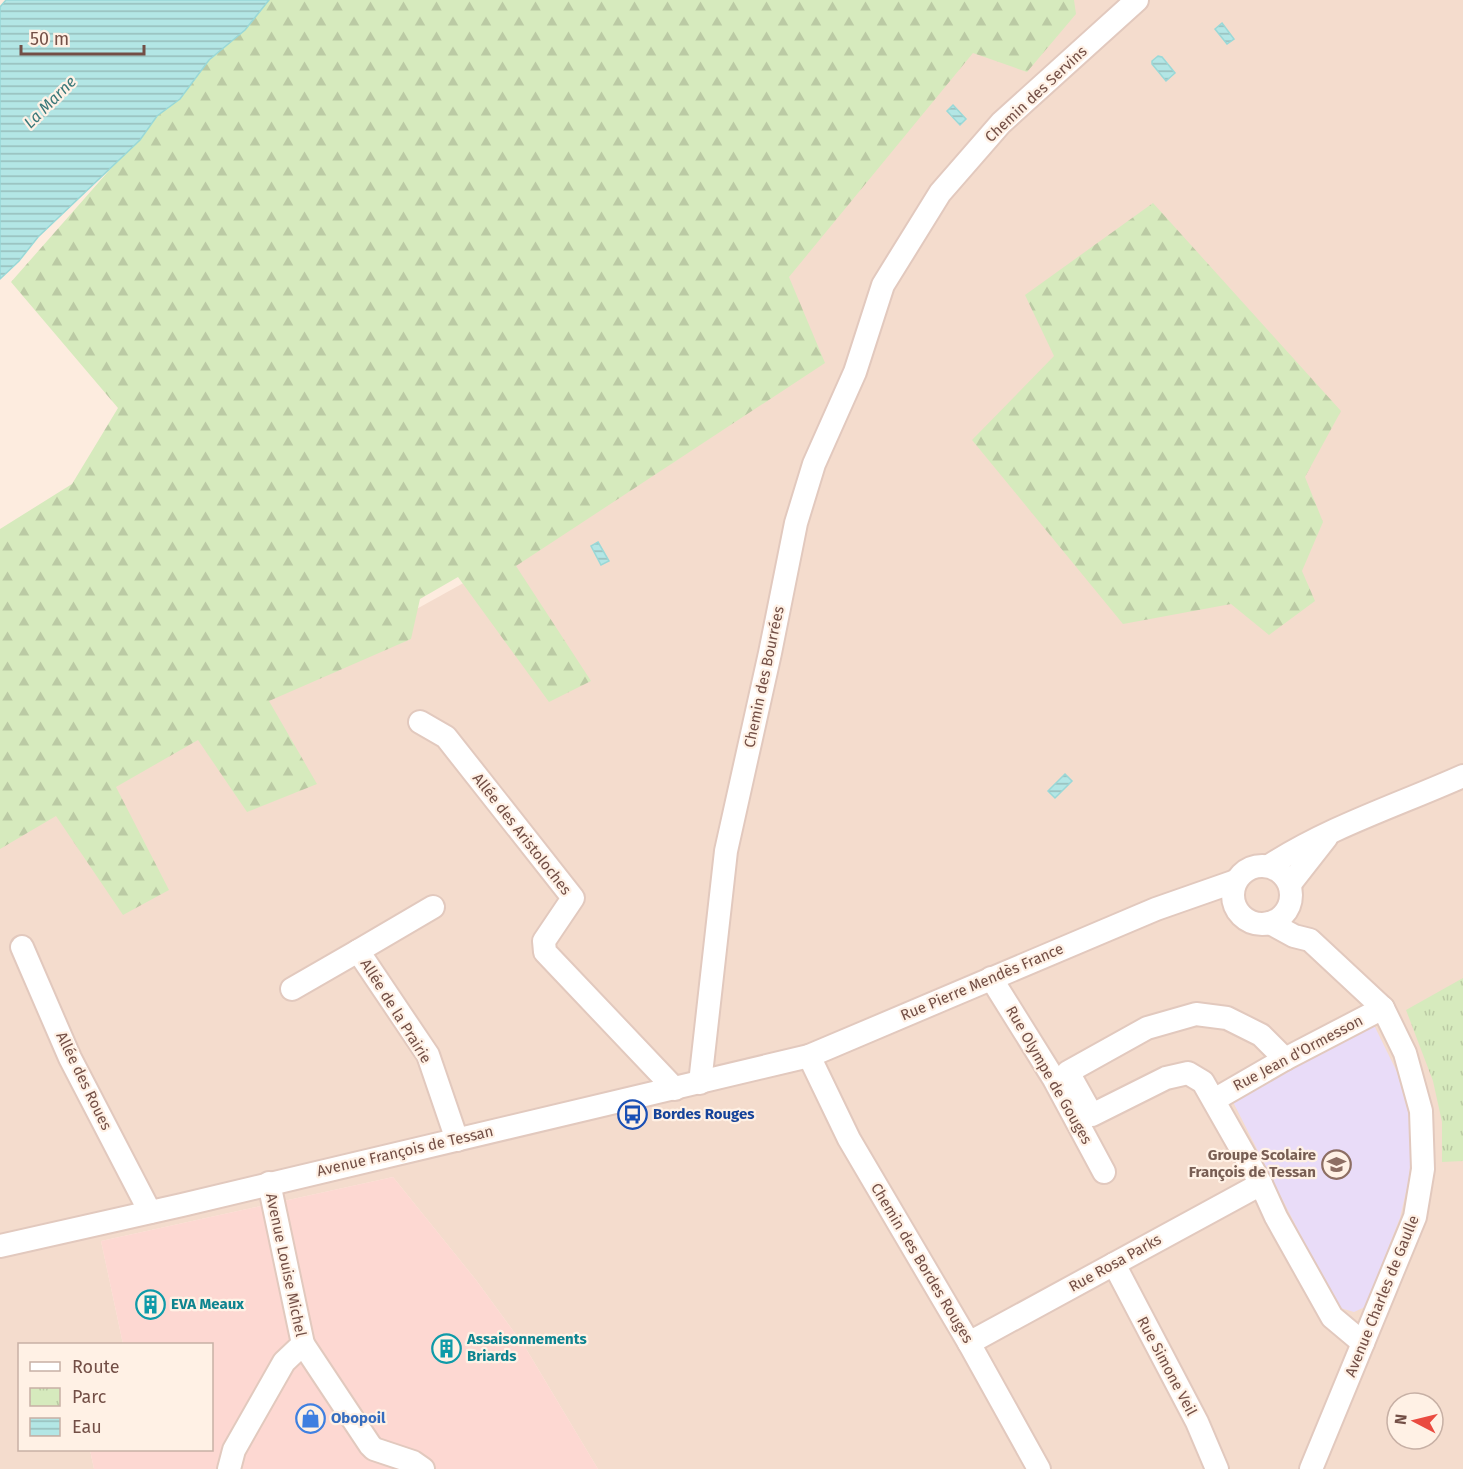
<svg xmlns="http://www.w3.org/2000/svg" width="1463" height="1469" font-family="'Fira Sans',sans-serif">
  <defs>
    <pattern id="forest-firs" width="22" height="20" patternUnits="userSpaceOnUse" patternTransform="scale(1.5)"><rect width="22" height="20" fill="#d6eabd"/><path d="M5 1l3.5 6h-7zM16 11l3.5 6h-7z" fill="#bbcaa4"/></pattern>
    <pattern id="park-tufts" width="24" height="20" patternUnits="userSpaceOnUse" patternTransform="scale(1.5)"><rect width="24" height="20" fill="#d6eabd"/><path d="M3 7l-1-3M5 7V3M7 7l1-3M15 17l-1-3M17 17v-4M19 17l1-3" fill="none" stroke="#bbcaa4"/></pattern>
    <pattern id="water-rules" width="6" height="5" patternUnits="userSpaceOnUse" patternTransform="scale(1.5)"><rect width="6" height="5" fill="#b3e6e5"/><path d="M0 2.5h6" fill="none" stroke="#96bdbb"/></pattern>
  </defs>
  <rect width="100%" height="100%" fill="#fdecdf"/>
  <path fill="#f4dccd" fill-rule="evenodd" d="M957,0H1463V1469H598L525,1347L476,1280L393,1177L101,1241L123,1344H20V1450H90L94,1469H0V840L613,500ZM1397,1403H1433V1439H1397Z"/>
  <polygon fill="#fdd8d2" points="393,1177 476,1280 525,1347 598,1469 94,1469 90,1450 212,1450 212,1344 123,1344 101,1241"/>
  <polygon fill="#e9dcf8" points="1372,1021 1397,1072 1409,1115 1411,1149 1409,1179 1400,1218 1365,1307 1354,1312 1337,1307 1230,1096"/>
  <g fill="url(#forest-firs)">
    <polygon points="262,0 1074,0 1076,14 1027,72 973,53 789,277 825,363 516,566 591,681 549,702 458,577 420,599 411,639 269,701 317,784 247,812 198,740 116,787 169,890 123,915 56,816 0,849 0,529 72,484 118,408 11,282 238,24"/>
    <polygon points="1153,203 1341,411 1305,477 1323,522 1302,571 1315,601 1269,635 1231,604 1123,624 972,440 1054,356 1025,295"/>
  </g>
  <polygon fill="url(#park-tufts)" points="1463,978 1463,1161 1442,1162 1442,1122 1433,1081 1406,1010"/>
  <g fill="url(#water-rules)" stroke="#99d8d7" stroke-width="1.5">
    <polygon points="6,0 269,0 245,30 209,60 180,99 157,116 140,140 38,237 19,261 0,279 0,7"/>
    <polygon points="1222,23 1234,39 1227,44 1215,29"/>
    <polygon points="1158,56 1162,57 1175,73 1166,81 1152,64 1152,61"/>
    <polygon points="953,105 966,119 960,125 947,111"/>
    <polygon points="598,542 609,561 601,565 591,546"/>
    <polygon points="1065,774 1072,781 1055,798 1048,791"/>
  </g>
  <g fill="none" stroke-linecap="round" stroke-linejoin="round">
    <defs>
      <g id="minor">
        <polyline points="420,722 446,737 573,898 544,941 545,952 675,1089"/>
        <circle cx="1262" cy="895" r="29"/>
        <path d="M1269,866C1329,827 1398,805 1463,776"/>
        <polyline points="1290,884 1326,838"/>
        <polyline points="1270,923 1294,936 1310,940 1383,1008 1405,1053 1421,1111 1423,1169 1415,1217 1311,1469"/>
        <polyline points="22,947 70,1058 150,1212"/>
        <polyline points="358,951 433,907"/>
        <polyline points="991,978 1054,1079 1104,1172"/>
        <polyline points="292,989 358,951 428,1055 457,1140"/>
        <polyline points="809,1056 849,1139 969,1343 1039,1469"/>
        <polyline points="1285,1059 1261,1035 1227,1018 1196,1014 1147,1028 1068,1072 1092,1115 1166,1078 1188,1073 1203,1082 1261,1184 1276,1217 1332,1317 1363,1343"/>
        <polyline points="700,1083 726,851 770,653 796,523 814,464 855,372 883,285 940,193 1001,123 1137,0"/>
        <polyline points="1214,1100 1285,1059 1383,1008"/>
        <polyline points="0,1246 182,1205 809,1056 1156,909 1236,881"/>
        <polyline points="1114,1264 1197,1422 1217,1469"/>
        <polyline points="969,1343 1261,1184"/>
        <polyline points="303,1344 370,1445 374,1449 413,1462 423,1469"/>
        <polyline points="229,1469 234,1450 284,1362 303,1344 269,1183"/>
      </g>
    </defs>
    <use href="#minor" stroke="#e2c9be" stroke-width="26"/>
    <use href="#minor" stroke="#fff" stroke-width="22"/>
  </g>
  <defs>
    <symbol id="bus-ring" viewBox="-11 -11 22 22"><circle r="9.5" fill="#fff1e5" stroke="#1a4fb4" stroke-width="1.5"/><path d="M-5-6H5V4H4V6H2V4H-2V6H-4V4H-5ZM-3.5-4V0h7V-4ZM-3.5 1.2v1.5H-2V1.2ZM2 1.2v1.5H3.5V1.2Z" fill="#1a4fb4"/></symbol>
    <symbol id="school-ring" viewBox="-11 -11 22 22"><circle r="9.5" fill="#fff1e5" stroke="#8d6e63" stroke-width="1.5"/><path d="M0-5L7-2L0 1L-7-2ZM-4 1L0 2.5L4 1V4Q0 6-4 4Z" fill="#8d6e63"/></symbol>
    <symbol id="building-ring" viewBox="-11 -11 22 22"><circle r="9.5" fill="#fff1e5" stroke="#0f9aa8" stroke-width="1.5"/><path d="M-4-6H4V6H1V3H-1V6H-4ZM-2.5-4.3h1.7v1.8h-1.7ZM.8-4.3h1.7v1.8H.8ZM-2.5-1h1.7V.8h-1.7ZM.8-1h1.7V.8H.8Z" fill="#0f9aa8"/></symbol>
    <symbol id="shop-ring" viewBox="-11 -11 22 22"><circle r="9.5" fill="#fff1e5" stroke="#3f7fe0" stroke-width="1.5"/><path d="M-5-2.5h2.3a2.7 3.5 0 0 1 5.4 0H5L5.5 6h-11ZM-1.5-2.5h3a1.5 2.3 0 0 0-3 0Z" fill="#3f7fe0"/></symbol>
  </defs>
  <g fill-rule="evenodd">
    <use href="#bus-ring" x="616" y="1098" width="33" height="33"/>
    <use href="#school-ring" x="1320" y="1148" width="33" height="33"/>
    <use href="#building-ring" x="134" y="1288" width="33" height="33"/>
    <use href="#building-ring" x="430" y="1332" width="33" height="33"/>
    <use href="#shop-ring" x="294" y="1402" width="33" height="33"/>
  </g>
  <g text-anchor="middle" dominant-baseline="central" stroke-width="4.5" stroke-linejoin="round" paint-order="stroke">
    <g font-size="15" fill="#734f46" stroke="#fff1e5">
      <text transform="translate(1036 94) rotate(-43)">Chemin des Servins</text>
      <text transform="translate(764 677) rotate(-78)">Chemin des Bourrées</text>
      <text transform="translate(522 834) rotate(52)">Allée des Aristoloches</text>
      <text transform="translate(982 982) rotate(-23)">Rue Pierre Mendès France</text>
      <text transform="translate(396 1011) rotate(58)">Allée de la Prairie</text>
      <text transform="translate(1298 1053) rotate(-28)">Rue Jean d'Ormesson</text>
      <text transform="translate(1049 1075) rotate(60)">Rue Olympe de Gouges</text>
      <text transform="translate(84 1081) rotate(64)">Allée des Roues</text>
      <text transform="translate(405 1151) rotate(-13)">Avenue François de Tessan</text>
      <text transform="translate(922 1263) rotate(59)">Chemin des Bordes Rouges</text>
      <text transform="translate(1115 1263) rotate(-29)">Rue Rosa Parks</text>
      <text transform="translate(286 1265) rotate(78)">Avenue Louise Michel</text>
      <text transform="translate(1382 1296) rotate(-68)">Avenue Charles de Gaulle</text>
      <text transform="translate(1167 1366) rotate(62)">Rue Simone Veil</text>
    </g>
    <g font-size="15" font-weight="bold" fill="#164399" stroke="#fff1e5" text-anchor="start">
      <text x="653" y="1114">Bordes Rouges</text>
    </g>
    <g font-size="15" font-weight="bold" fill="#785e54" stroke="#fff1e5" text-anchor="end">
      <text x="1316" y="1155">Groupe Scolaire<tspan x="1316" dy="17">François de Tessan</tspan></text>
    </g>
    <g font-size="15" font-weight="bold" fill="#0d838f" stroke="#fff1e5" text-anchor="start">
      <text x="171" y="1304">EVA Meaux</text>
      <text x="467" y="1339">Assaisonnements<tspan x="467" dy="17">Briards</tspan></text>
    </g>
    <g font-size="15" font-weight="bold" fill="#366cbe" stroke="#fff1e5" text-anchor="start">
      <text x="331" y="1418">Obopoil</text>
    </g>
    <g font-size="16" font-style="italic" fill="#3a7879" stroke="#fff1e5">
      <text transform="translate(50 102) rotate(-45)">La Marne</text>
    </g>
  </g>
  <rect x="18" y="1343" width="195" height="108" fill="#fff1e5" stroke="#c7b0a5" stroke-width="1.5"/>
  <rect x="30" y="1362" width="30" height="9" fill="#ffffff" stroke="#c7b0a5" stroke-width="1.5"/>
  <text x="72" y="1373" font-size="18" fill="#734f46">Route</text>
  <rect x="30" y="1388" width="30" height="18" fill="url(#park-tufts)" stroke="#c7b0a5" stroke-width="1.5"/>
  <text x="72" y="1403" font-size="18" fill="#734f46">Parc</text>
  <rect x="30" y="1418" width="30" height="18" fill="url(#water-rules)" stroke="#c7b0a5" stroke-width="1.5"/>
  <text x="72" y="1433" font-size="18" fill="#734f46">Eau</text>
  <g transform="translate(1415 1421) rotate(277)"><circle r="28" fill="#fff1e5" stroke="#c7b0a5" stroke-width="1.5"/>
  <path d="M0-4.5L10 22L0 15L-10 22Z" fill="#ea4b40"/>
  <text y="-9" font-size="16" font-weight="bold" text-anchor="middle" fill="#734f46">N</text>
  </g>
  <path d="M21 45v9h123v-9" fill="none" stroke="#734f46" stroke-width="3"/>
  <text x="30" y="45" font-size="18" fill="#734f46" stroke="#fff1e5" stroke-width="4.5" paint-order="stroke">50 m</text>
</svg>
